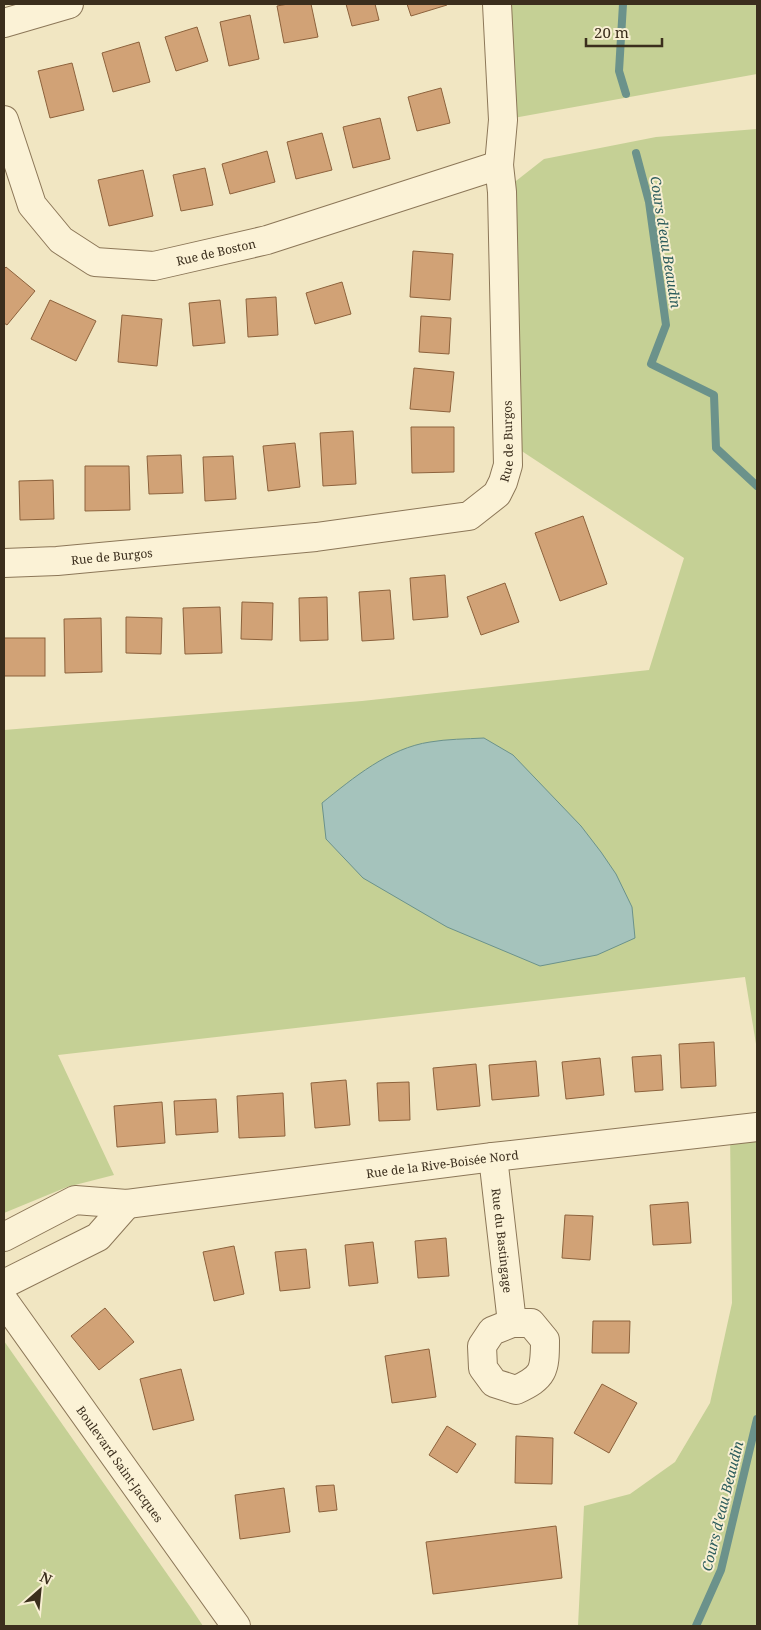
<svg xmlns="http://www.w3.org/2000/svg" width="761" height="1630" font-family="'Noto Serif',serif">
  <rect width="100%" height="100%" fill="#f1e6c2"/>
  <g fill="#c5d095">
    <polygon points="497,4 757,4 757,74 503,120"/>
    <polygon points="757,129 757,1050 745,977 58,1055 114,1175 67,1187 4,1213 4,730 362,701 649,670 684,558 508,442 502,192 544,159 656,137"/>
    <polygon points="757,1127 757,1626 578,1626 584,1506 630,1494 675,1462 710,1403 732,1303 730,1130"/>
    <polygon points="4,1341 191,1608 203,1626 4,1626"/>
  </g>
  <path fill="#a5c3bc" stroke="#6b928b" d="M484,738L513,755L581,826L601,852L616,874L632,907L635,938L597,955L540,966L447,927L363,878L326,839L322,803C353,778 389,748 430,742C447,739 466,739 484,738Z"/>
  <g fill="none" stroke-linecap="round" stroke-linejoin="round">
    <g stroke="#6b928b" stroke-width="8">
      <polyline points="623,4 619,71 626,94"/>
      <polyline points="636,153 649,202 666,325 651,364 714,395 716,448 757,486"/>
      <polyline points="696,1626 721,1570 757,1419"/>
    </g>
  </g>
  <g fill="#d1a276" stroke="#8d623c">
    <polygon points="288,4 311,4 318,37 284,43 277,6"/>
    <polygon points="346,4 375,4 379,20 352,26"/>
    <polygon points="407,4 447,4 447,5 411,16"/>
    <polygon points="250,15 259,59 229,66 220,22"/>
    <polygon points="197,27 208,61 176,71 165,37"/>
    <polygon points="139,42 150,82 113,92 102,53"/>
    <polygon points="72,63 84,110 50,118 38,71"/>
    <polygon points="441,88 450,123 417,131 408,97"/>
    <polygon points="380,118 390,159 353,168 343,127"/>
    <polygon points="322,133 332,170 296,179 287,142"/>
    <polygon points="267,151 275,182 230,194 222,164"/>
    <polygon points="205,168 213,205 181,211 173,175"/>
    <polygon points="143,170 153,216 109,226 98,180"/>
    <polygon points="413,251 453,254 450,300 410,297"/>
    <polygon points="6,267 35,291 7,325 4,323 4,269"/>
    <polygon points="342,282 351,314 315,324 306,293"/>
    <polygon points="276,297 278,335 248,337 246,299"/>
    <polygon points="50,300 96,321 76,361 31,339"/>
    <polygon points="220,300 225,343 193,346 189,303"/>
    <polygon points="122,315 162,319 157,366 118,362"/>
    <polygon points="421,316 451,318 449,354 419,352"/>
    <polygon points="414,368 454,372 450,412 410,409"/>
    <polygon points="411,427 454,427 454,472 412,473"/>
    <polygon points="353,431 356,484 323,486 320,433"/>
    <polygon points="295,443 300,487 268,491 263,446"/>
    <polygon points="181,455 183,493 149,494 147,456"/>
    <polygon points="233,456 236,499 205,501 203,457"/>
    <polygon points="85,466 129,466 130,510 85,511"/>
    <polygon points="53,480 54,519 20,520 19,481"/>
    <polygon points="583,516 607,584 560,601 535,533"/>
    <polygon points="445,575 448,617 413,620 410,578"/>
    <polygon points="505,583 519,622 481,635 467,597"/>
    <polygon points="390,590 394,639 362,641 359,592"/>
    <polygon points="327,597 328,640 300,641 299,598"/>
    <polygon points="242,602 273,603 272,640 241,639"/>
    <polygon points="220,607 222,653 185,654 183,608"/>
    <polygon points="126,617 162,618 161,654 126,653"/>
    <polygon points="101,618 102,672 65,673 64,619"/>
    <rect x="4" y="638" width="41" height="38"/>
    <polygon points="714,1042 716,1086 681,1088 679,1044"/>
    <polygon points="661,1055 663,1090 635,1092 632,1057"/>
    <polygon points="600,1058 604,1095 566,1099 562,1062"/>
    <polygon points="536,1061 539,1096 492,1100 489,1065"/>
    <polygon points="476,1064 480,1106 437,1110 433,1068"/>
    <polygon points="346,1080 350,1125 315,1128 311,1083"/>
    <polygon points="409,1082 410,1120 379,1121 377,1083"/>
    <polygon points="283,1093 285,1136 239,1138 237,1096"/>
    <polygon points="216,1099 218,1132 176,1135 174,1101"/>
    <polygon points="162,1102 165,1143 117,1147 114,1106"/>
    <polygon points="688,1202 691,1243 653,1245 650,1205"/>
    <polygon points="565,1215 593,1216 590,1260 562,1258"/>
    <polygon points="446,1238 449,1276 418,1278 415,1241"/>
    <polygon points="373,1242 378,1283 349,1286 345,1245"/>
    <polygon points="234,1246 244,1294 214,1301 203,1252"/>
    <polygon points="306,1249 310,1288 280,1291 275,1252"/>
    <polygon points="105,1308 134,1342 99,1370 71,1336"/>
    <polygon points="593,1321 630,1321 629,1353 592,1353"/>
    <polygon points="429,1349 436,1397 392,1403 385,1356"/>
    <polygon points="181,1369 194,1420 153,1430 140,1379"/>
    <polygon points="602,1384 637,1403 609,1453 574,1433"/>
    <polygon points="447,1426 476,1444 457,1473 429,1455"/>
    <polygon points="516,1436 553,1438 552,1484 515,1483"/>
    <polygon points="334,1485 337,1510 319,1512 316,1486"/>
    <polygon points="284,1488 290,1532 240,1539 235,1495"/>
    <polygon points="556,1526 562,1578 433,1594 426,1542"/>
  </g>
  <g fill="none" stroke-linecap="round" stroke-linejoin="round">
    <defs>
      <g id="minor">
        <polyline points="4,23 69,4"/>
        <path id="s1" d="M4,120L32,205L61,240L95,262L154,266L267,240L499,165"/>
        <path id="s2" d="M4,563L57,561L316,537L469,516L497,494L503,482L508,465L502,192L499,165L503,120L497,4"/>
        <path id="s3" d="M493,1157L512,1323"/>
        <path id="s4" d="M4,1237L75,1200L127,1204L493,1157L757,1127"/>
        <polyline points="4,1284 98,1237 127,1204"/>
        <path id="s5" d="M4,1301L236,1626"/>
        <path d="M512,1323H531L545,1340C545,1371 544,1377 516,1390L494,1383L483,1368L482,1346L492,1331Z"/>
      </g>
    </defs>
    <use href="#minor" stroke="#8c7758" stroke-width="30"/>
    <use href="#minor" stroke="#fbf2d6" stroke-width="28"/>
  </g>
  <g text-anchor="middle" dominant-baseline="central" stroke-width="4" stroke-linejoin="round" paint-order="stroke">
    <g font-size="12" fill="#3b2e1d" stroke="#f8efd3">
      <text stroke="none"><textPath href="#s1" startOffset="298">Rue de Boston</textPath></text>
      <text stroke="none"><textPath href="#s2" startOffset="558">Rue de Burgos</textPath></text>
      <text stroke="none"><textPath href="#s2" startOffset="108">Rue de Burgos</textPath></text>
      <text stroke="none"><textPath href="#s4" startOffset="450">Rue de la Rive-Boisée Nord</textPath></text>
      <text stroke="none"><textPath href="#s3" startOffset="84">Rue du Bastingage</textPath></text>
      <text stroke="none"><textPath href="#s5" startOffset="200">Boulevard Saint-Jacques</textPath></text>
    </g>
    <g font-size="14" font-style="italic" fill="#2c5c5c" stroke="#f8efd3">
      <text transform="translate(666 242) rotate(81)">Cours d'eau Beaudin</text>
      <text transform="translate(722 1506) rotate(-76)">Cours d'eau Beaudin</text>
    </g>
  </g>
  <rect width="761" height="1630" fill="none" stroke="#3b2e1d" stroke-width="10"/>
  <g transform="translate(40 1590) rotate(27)" stroke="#f8efd3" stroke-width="4" paint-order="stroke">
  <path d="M0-4L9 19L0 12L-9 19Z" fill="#3b2e1d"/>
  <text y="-8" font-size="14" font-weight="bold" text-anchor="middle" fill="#3b2e1d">N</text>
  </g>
  <path d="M586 38v8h76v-8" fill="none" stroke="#3b2e1d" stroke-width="2.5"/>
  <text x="594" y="38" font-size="15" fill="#3b2e1d" stroke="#f8efd3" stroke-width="4" paint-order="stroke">20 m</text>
</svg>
